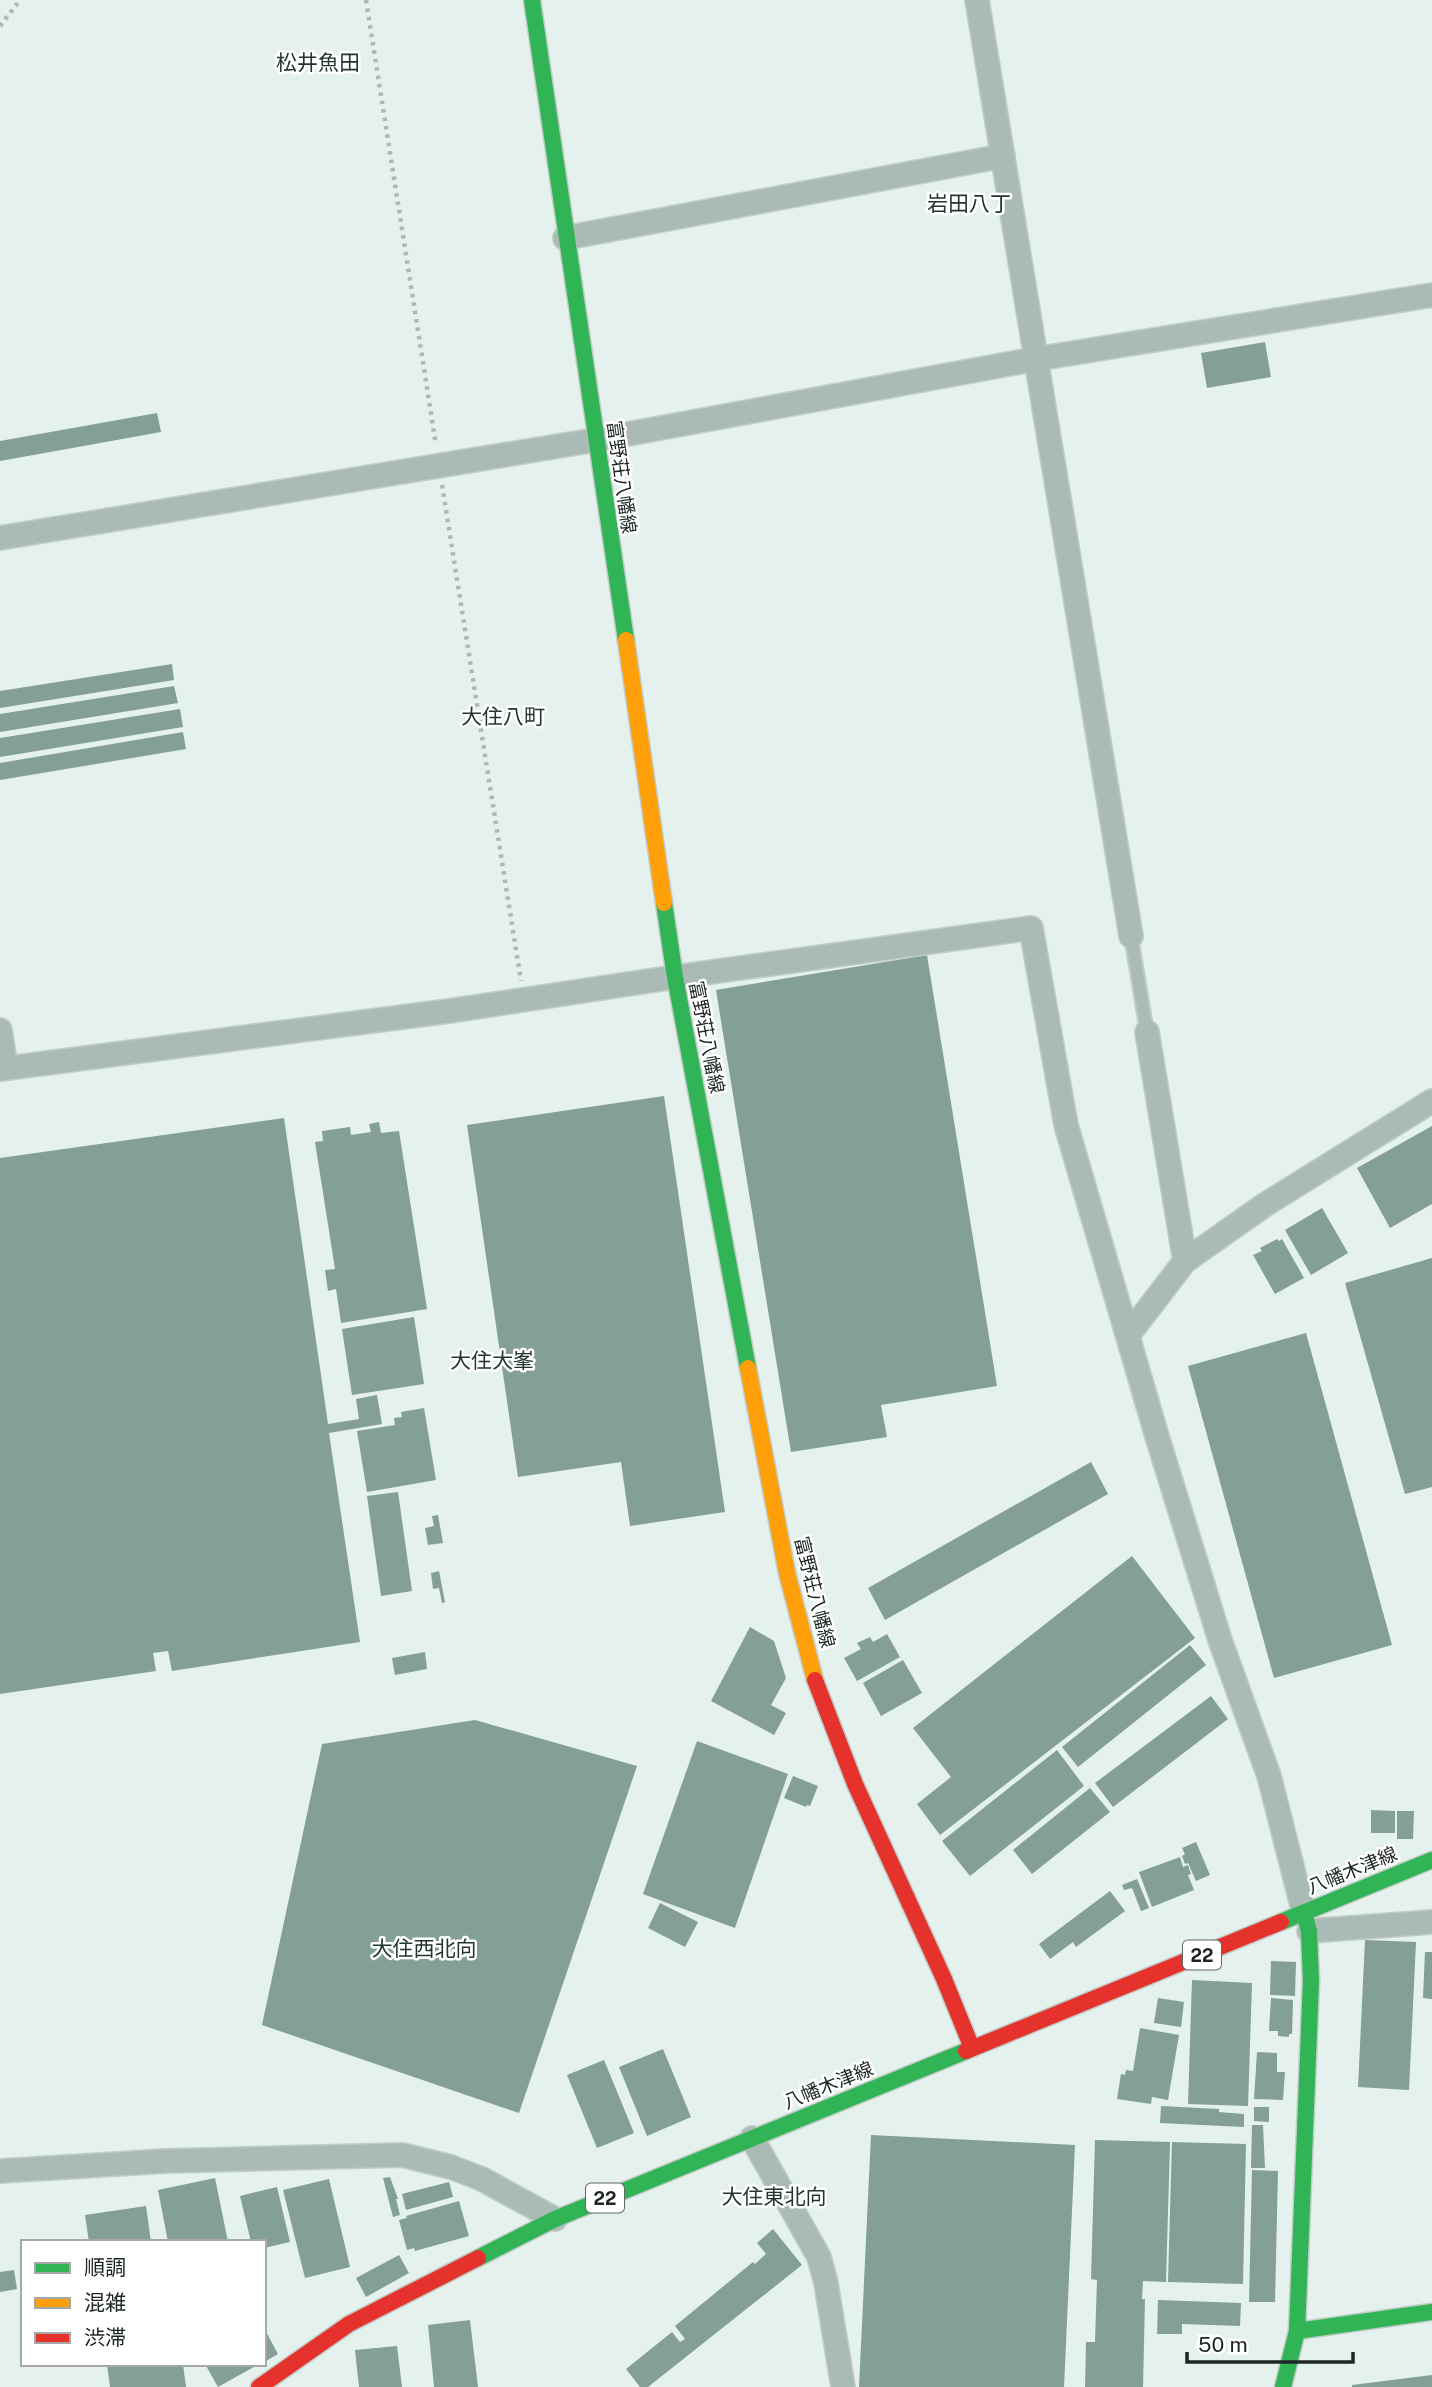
<svg xmlns="http://www.w3.org/2000/svg" width="1432" height="2387" font-family="'Public Sans','Noto Sans JP',sans-serif">
  <rect width="100%" height="100%" fill="#e4f1ec"/>
  <g fill="#839f97">
    <polygon points="1265,342 1271,377 1207,388 1201,353"/>
    <polygon points="157,413 161,432 0,461 0,441"/>
    <polygon points="172,664 174,680 0,708 0,691"/>
    <polygon points="174,686 178,703 0,732 0,714"/>
    <polygon points="180,709 183,727 0,757 0,738"/>
    <polygon points="183,732 186,749 0,780 0,763"/>
    <polygon points="927,955 997,1386 881,1405 887,1437 791,1452 716,990"/>
    <polygon points="664,1096 725,1512 630,1526 621,1462 518,1477 467,1125"/>
    <polygon points="284,1118 328,1424 359,1419 356,1399 377,1395 382,1424 329,1433 360,1642 172,1671 168,1651 153,1653 156,1671 0,1694 0,1158"/>
    <polygon points="379,1122 381,1133 399,1131 427,1309 341,1323 336,1289 328,1291 325,1270 335,1269 315,1142 323,1141 322,1131 350,1127 351,1135 371,1132 369,1124"/>
    <polygon points="1432,1126 1432,1204 1390,1228 1357,1168"/>
    <polygon points="1322,1208 1348,1253 1311,1275 1285,1230"/>
    <polygon points="1277,1239 1279,1241 1282,1239 1304,1278 1275,1294 1253,1255 1262,1251 1260,1248"/>
    <polygon points="1432,1258 1432,1487 1405,1494 1345,1283"/>
    <polygon points="414,1317 424,1384 352,1395 342,1329"/>
    <polygon points="1306,1333 1392,1645 1274,1678 1188,1366"/>
    <polygon points="424,1408 436,1480 367,1492 357,1431 395,1425 394,1418 402,1417 401,1412"/>
    <polygon points="1091,1462 1108,1494 885,1620 868,1588"/>
    <polygon points="398,1492 412,1591 381,1596 367,1496"/>
    <polygon points="438,1515 443,1543 428,1545 425,1528 434,1526 432,1516"/>
    <polygon points="1132,1556 1195,1638 940,1835 917,1804 951,1777 913,1728"/>
    <polygon points="439,1571 445,1602 442,1603 439,1588 433,1589 431,1573"/>
    <polygon points="750,1627 774,1641 786,1678 771,1705 786,1713 774,1735 711,1701"/>
    <polygon points="887,1634 900,1657 857,1681 844,1658 861,1649 857,1643 870,1637 873,1642"/>
    <polygon points="1190,1645 1206,1665 1078,1767 1062,1747"/>
    <polygon points="425,1652 427,1669 395,1675 392,1658"/>
    <polygon points="903,1660 922,1693 881,1716 863,1683"/>
    <polygon points="1211,1696 1228,1719 1113,1807 1095,1783"/>
    <polygon points="475,1720 637,1766 519,2113 262,2025 322,1744"/>
    <polygon points="697,1741 788,1774 735,1928 643,1894"/>
    <polygon points="1057,1750 1084,1786 970,1876 942,1841"/>
    <polygon points="793,1776 818,1786 810,1806 807,1805 806,1807 784,1798"/>
    <polygon points="1090,1788 1110,1812 1032,1874 1013,1850"/>
    <polygon points="1371,1810 1395,1811 1395,1833 1371,1833"/>
    <polygon points="1397,1811 1414,1811 1413,1839 1397,1839"/>
    <polygon points="1196,1842 1210,1875 1196,1881 1188,1863 1185,1864 1182,1856 1185,1854 1182,1848"/>
    <polygon points="1180,1857 1183,1867 1188,1865 1191,1874 1188,1875 1194,1890 1152,1907 1139,1872"/>
    <polygon points="1137,1879 1149,1908 1141,1911 1132,1888 1124,1890 1122,1885"/>
    <polygon points="1110,1891 1125,1911 1076,1947 1073,1942 1050,1959 1039,1944"/>
    <polygon points="660,1903 698,1922 685,1947 648,1928"/>
    <polygon points="1365,1940 1416,1942 1409,2090 1358,2087"/>
    <polygon points="1425,1952 1432,1952 1432,1999 1423,1998"/>
    <polygon points="1271,1961 1296,1962 1295,1996 1270,1995"/>
    <polygon points="1192,1980 1252,1983 1248,2106 1188,2104"/>
    <polygon points="1158,1998 1184,2002 1181,2027 1154,2023"/>
    <polygon points="1271,1998 1293,2000 1292,2034 1289,2034 1289,2037 1278,2036 1278,2031 1269,2031"/>
    <polygon points="1140,2028 1179,2035 1168,2100 1152,2097 1151,2104 1117,2099 1121,2074 1125,2075 1126,2070 1133,2071"/>
    <polygon points="663,2049 691,2117 647,2136 619,2067"/>
    <polygon points="1257,2052 1277,2053 1277,2072 1285,2072 1283,2100 1254,2099"/>
    <polygon points="604,2060 634,2133 597,2148 567,2075"/>
    <polygon points="1161,2106 1219,2109 1219,2112 1244,2114 1244,2127 1160,2123"/>
    <polygon points="1254,2107 1269,2107 1269,2122 1254,2121"/>
    <polygon points="1252,2125 1263,2125 1265,2168 1251,2168"/>
    <polygon points="871,2135 1075,2145 1064,2387 859,2387"/>
    <polygon points="1095,2140 1170,2142 1166,2282 1143,2281 1142,2299 1145,2299 1143,2387 1085,2387 1086,2342 1095,2342 1097,2280 1091,2279"/>
    <polygon points="1172,2142 1246,2144 1243,2284 1168,2282"/>
    <polygon points="1252,2170 1278,2171 1275,2302 1249,2302"/>
    <polygon points="390,2177 398,2199 396,2199 400,2215 393,2217 383,2178"/>
    <polygon points="215,2178 228,2242 168,2242 158,2190"/>
    <polygon points="329,2179 350,2267 305,2278 283,2190"/>
    <polygon points="449,2182 453,2197 406,2210 402,2194"/>
    <polygon points="277,2187 290,2242 264,2248 264,2242 251,2242 240,2196"/>
    <polygon points="459,2201 469,2236 415,2251 414,2248 407,2250 399,2220 407,2218 406,2216"/>
    <polygon points="146,2206 151,2242 89,2242 85,2215"/>
    <polygon points="773,2229 802,2265 648,2387 640,2387 626,2369 672,2332 680,2342 685,2339 675,2326 753,2262 755,2264 766,2254 757,2243"/>
    <polygon points="399,2255 409,2273 366,2297 356,2278"/>
    <polygon points="14,2270 17,2289 0,2292 0,2272"/>
    <polygon points="1158,2300 1241,2303 1240,2326 1182,2324 1182,2334 1157,2334"/>
    <polygon points="470,2320 478,2387 434,2387 428,2325"/>
    <polygon points="264,2328 278,2354 264,2362"/>
    <polygon points="397,2346 402,2387 359,2387 355,2350"/>
    <polygon points="107,2364 183,2364 186,2387 110,2387"/>
    <polygon points="205,2364 259,2364 218,2387"/>
    <polygon points="1432,2375 1432,2387 1352,2387 1352,2385"/>
  </g>
  <g fill="none" stroke-linecap="round" stroke-linejoin="round">
    <defs>
      <polyline id="lane" points="1131,936 1147,1032"/>
      <g id="street">
        <polyline points="977,0 1131,936"/>
        <polyline points="565,238 1003,156"/>
        <polyline points="0,538 595,440 1036,359 1432,295"/>
        <polyline points="0,1030 6,1068"/>
        <polyline points="1147,1032 1185,1261"/>
        <polyline points="0,1069 449,1011 675,977 1031,928 1066,1125 1156,1433 1220,1640 1269,1776 1304,1913"/>
        <polyline points="1129,1334 1185,1261 1266,1204 1432,1101"/>
        <polyline points="1309,1931 1432,1922"/>
        <polyline points="752,2138 819,2257 826,2283 843,2387"/>
        <polyline points="0,2171 166,2161 402,2155 451,2167 482,2179 555,2219"/>
      </g>
      <g id="fast">
        <polyline points="532,0 626,640"/>
        <polyline points="664,903 675,977 748,1368"/>
        <polyline points="1281,1922 1432,1860"/>
        <polyline points="478,2258 555,2219 966,2051"/>
        <polyline points="1297,2331 1432,2312"/>
        <polyline points="1283,2387 1297,2331 1311,1981 1309,1931 1304,1913"/>
      </g>
      <g id="slow">
        <polyline points="626,640 664,903"/>
        <polyline points="748,1368 787,1573 815,1680"/>
      </g>
      <g id="jam">
        <polyline points="815,1680 855,1784 944,1979 972,2048"/>
        <polyline points="966,2051 1281,1922"/>
        <polyline points="259,2387 349,2324 478,2258"/>
      </g>
    </defs>
    <use href="#lane" stroke="#c1ccc7" stroke-width="16"/>
    <use href="#street" stroke="#c1ccc7" stroke-width="26"/>
    <use href="#fast" stroke="#c1ccc7" stroke-width="19"/>
    <use href="#slow" stroke="#c1ccc7" stroke-width="19"/>
    <use href="#jam" stroke="#c1ccc7" stroke-width="19"/>
    <g stroke="#acb8b4" stroke-width="4.5" stroke-dasharray="3.5 5" stroke-linecap="butt">
      <polyline points="366,0 436,445"/>
      <polyline points="0,26 20,0"/>
      <polyline points="442,485 521,981"/>
    </g>
    <use href="#lane" stroke="#aabbb5" stroke-width="12"/>
    <use href="#street" stroke="#aabbb5" stroke-width="23"/>
    <use href="#fast" stroke="#30b455" stroke-width="16"/>
    <use href="#slow" stroke="#ff9f0a" stroke-width="16"/>
    <use href="#jam" stroke="#e5322d" stroke-width="16"/>
  </g>
  <g text-anchor="middle" dominant-baseline="central" stroke-width="5" stroke-linejoin="round" paint-order="stroke">
    <g fill="#fff" stroke="#626765" stroke-width="2">
      <rect x="1183" y="1940.5" width="38" height="29" rx="5"/>
      <rect x="586" y="2183.5" width="38" height="29" rx="5"/>
    </g>
    <g font-size="18" font-weight="bold" fill="#1e2623">
      <text x="1202" y="1955">22</text>
      <text x="605" y="2198">22</text>
    </g>
    <g font-size="19" fill="#1e2623" stroke="#fff">
      <text transform="translate(622 477) rotate(82)">富野荘八幡線</text>
      <text transform="translate(707 1037) rotate(79)">富野荘八幡線</text>
      <text transform="translate(815 1592) rotate(76)">富野荘八幡線</text>
      <text transform="translate(1352 1870) rotate(-22)">八幡木津線</text>
      <text transform="translate(828 2085) rotate(-22)">八幡木津線</text>
    </g>
    <g font-size="21" fill="#22352e" stroke="#fff">
      <text x="318" y="62">松井魚田</text>
      <text x="969" y="203">岩田八丁</text>
      <text x="503" y="716">大住八町</text>
      <text x="492" y="1360">大住大峯</text>
      <text x="424" y="1948">大住西北向</text>
      <text x="774" y="2196">大住東北向</text>
    </g>
  </g>
  <rect x="21" y="2240" width="245" height="126" fill="#ffffff" stroke="#a5a8a7" stroke-width="2"/>
  <rect x="35" y="2263" width="35" height="10" fill="#30b455" stroke="#a5a8a7" stroke-width="2"/>
  <text x="84" y="2275" font-size="21" fill="#1e2623">順調</text>
  <rect x="35" y="2298" width="35" height="10" fill="#ff9f0a" stroke="#a5a8a7" stroke-width="2"/>
  <text x="84" y="2310" font-size="21" fill="#1e2623">混雑</text>
  <rect x="35" y="2333" width="35" height="10" fill="#e5322d" stroke="#a5a8a7" stroke-width="2"/>
  <text x="84" y="2345" font-size="21" fill="#1e2623">渋滞</text>
  <path d="M1187 2352v10h166v-10" fill="none" stroke="#1e2623" stroke-width="3.5"/>
  <text x="1198" y="2352" font-size="21" fill="#1e2623" stroke="#ffffff" stroke-width="5" paint-order="stroke">50 m</text>
</svg>
